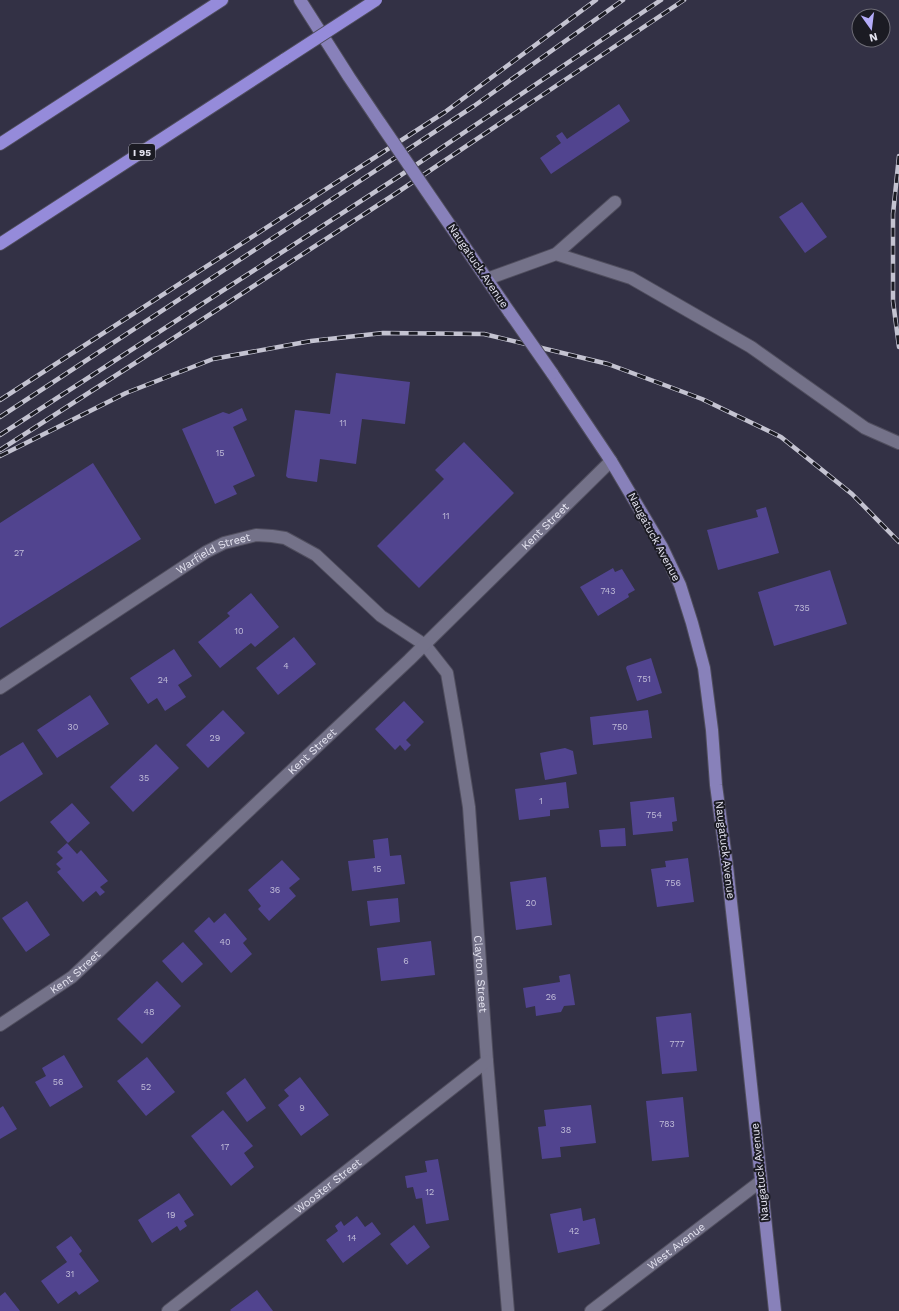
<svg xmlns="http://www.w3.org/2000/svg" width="899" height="1311" font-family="'Work Sans',sans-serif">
  <rect width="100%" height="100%" fill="#333145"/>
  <g fill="#51448f">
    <polygon points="619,104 630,121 551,174 540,158 561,143 556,136 562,132 567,139"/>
    <polygon points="802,202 827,237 805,253 779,217"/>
    <polygon points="336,373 410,382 405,424 362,419 356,464 320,459 317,482 288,478 286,476 295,410 330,414"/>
    <polygon points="242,408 247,420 233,427 255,476 233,486 237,494 215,504 182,429 223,412 229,414"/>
    <polygon points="464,442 514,493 419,588 377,546 444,479 435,470"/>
    <polygon points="93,463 141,539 0,628 0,523"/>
    <polygon points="766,507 779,553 718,570 707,530 758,517 756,510"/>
    <polygon points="613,568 615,572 622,569 635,590 628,594 629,597 598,616 580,587"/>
    <polygon points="830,570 847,624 774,646 758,592"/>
    <polygon points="251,593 279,627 255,647 251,643 220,668 198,642 230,616 227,613"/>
    <polygon points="294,637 316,664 278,695 256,668"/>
    <polygon points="174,649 192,676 178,685 186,697 165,711 157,698 148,704 130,678"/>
    <polygon points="651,658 662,693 637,701 626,668 627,666"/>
    <polygon points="90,695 109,724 57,758 37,730"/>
    <polygon points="404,701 424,722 406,740 411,745 405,751 400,745 395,750 375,729"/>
    <polygon points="223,710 245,733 208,768 186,745"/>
    <polygon points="648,710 652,738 593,745 590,717"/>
    <polygon points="23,742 43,774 0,802 0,756"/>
    <polygon points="156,744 179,768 133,812 110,787"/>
    <polygon points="565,748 573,751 577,774 545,780 540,753"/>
    <polygon points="566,782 569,808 550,810 550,816 519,820 515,789"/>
    <polygon points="674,797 677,821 672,822 673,831 633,835 630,802"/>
    <polygon points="72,803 90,823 68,843 50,822"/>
    <polygon points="625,828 626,846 601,847 599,830"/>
    <polygon points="388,838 390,856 401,855 405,884 352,891 348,861 375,858 373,840"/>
    <polygon points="67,843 77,854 81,850 108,881 100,887 105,892 100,896 96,891 83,902 57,872 61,869 56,864 63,858 57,852"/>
    <polygon points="688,858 694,902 657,907 651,869 666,867 665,861"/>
    <polygon points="282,860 300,879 289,888 296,896 269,921 258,909 261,906 248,890"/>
    <polygon points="546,877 552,925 516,930 510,882"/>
    <polygon points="398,898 400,922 370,926 367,901"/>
    <polygon points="27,901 50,935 26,952 2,918"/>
    <polygon points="225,913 247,939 243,943 252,954 231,973 194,931 209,917 214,923"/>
    <polygon points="431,941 435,975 381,981 377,948"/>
    <polygon points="183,942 203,964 182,983 162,961"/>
    <polygon points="570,974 575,1005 564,1006 561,1012 536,1016 535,1006 526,1008 523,988 560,982 559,976"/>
    <polygon points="157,981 181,1006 142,1044 117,1019"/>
    <polygon points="691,1013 697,1071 662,1074 656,1017"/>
    <polygon points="64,1055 83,1087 50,1107 35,1082 46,1076 42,1068"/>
    <polygon points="147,1057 175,1092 146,1116 117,1081"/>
    <polygon points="300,1077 329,1115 301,1136 278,1105 289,1096 284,1090"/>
    <polygon points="245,1078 266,1108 247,1122 226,1093"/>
    <polygon points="683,1097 689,1157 652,1161 646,1101"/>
    <polygon points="591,1105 596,1143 560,1147 561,1157 542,1159 538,1127 546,1126 544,1110"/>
    <polygon points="3,1106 17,1129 0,1139 0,1108"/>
    <polygon points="223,1110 253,1146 244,1153 254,1167 231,1186 191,1136"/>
    <polygon points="438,1159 449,1220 426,1224 422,1198 416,1199 413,1187 407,1188 405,1176 427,1172 425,1161"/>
    <polygon points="179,1193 194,1215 184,1221 187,1226 180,1231 177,1226 152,1243 138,1220"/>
    <polygon points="581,1208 583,1221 595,1218 600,1244 558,1253 550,1214"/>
    <polygon points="357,1216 365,1227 372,1222 381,1234 343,1263 326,1240 338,1231 335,1226 341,1221 344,1226"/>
    <polygon points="414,1225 430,1247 407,1265 390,1244"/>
    <polygon points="71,1236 82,1251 79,1254 99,1281 79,1295 76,1291 58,1304 41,1281 67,1262 56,1247"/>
    <polygon points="257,1290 273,1311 231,1311 230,1310"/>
    <polygon points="5,1292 20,1311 0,1311 0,1296"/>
  </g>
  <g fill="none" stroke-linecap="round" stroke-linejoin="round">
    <defs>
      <g id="minor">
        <polyline points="556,254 615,202"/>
        <polyline points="487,279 556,254 631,278 751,347 865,428 899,443"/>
        <path id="s1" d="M0,688L206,552L224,543L256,535L272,536L285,538L296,544L316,555L381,616L425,645L447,673L457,731L469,807L487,1061L508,1311"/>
        <path id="s2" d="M0,1025L72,977L409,660L611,461"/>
        <path id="s3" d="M168,1311L487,1061"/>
        <path id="s4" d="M591,1311L761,1181"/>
      </g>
      <g id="major">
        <polyline points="300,0 349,77 380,123"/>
        <polyline points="456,234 510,313"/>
        <polyline points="552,373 611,461 662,547 680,585 692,623 704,668 712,730 716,785 727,866 744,1019 775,1311"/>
      </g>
      <g id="highway">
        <polyline points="0,144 222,0"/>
        <polyline points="0,244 285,59"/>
      </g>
    </defs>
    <use href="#minor" stroke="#504e5e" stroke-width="14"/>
    <use href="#major" stroke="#504e5e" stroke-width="14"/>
    <use href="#highway" stroke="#504e5e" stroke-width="14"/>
    <use href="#minor" stroke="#747289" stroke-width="12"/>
    <use href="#major" stroke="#8881ba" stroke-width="12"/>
    <use href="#highway" stroke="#958bda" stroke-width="12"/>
    <defs>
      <g id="rail">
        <polyline points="899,156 893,214 893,301 899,347"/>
        <polyline points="0,400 445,112 596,0"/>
        <polyline points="0,417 474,106 623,0"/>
        <polyline points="0,435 401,175 661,0"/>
        <polyline points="0,450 163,345 392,196 684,0"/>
        <polyline points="0,456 126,393 213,359 311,341 383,333 484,334 608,364 702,399 781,437 852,494 899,542"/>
      </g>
    </defs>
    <use href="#rail" stroke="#c4c3d1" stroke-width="4.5"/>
    <use href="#rail" stroke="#1b1b23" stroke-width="3" stroke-dasharray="9" stroke-linecap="butt"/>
    <defs>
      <g id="major-bridge">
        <polyline points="380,123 456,234"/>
        <polyline points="510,313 552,373"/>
      </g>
      <polyline id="highway-bridge" points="285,59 376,0"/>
    </defs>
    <use href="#major-bridge" stroke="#504e5e" stroke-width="14" stroke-linecap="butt"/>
    <use href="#highway-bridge" stroke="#504e5e" stroke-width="14" stroke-linecap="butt"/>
    <use href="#major-bridge" stroke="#8881ba" stroke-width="12"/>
    <use href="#highway-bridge" stroke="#958bda" stroke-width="12"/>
  </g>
  <g text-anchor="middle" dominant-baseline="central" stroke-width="4" stroke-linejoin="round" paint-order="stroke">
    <g font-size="9" fill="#c0bcd8">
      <text x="343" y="423">11</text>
      <text x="220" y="453">15</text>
      <text x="446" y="516">11</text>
      <text x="19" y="553">27</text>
      <text x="608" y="591">743</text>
      <text x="802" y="608">735</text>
      <text x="239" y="631">10</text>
      <text x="286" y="666">4</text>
      <text x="644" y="679">751</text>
      <text x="163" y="680">24</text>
      <text x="73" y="727">30</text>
      <text x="620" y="727">750</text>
      <text x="215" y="738">29</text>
      <text x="144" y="778">35</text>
      <text x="541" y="801">1</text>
      <text x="654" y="815">754</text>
      <text x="377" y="869">15</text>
      <text x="673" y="883">756</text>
      <text x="275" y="890">36</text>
      <text x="531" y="903">20</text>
      <text x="225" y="942">40</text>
      <text x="406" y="961">6</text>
      <text x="551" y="997">26</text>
      <text x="149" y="1012">48</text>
      <text x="677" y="1044">777</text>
      <text x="58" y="1082">56</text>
      <text x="146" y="1087">52</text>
      <text x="302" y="1108">9</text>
      <text x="667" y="1124">783</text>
      <text x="566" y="1130">38</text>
      <text x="225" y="1147">17</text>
      <text x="430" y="1192">12</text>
      <text x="171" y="1215">19</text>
      <text x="574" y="1231">42</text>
      <text x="352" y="1238">14</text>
      <text x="70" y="1274">31</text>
    </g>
    <rect fill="#1b1b23" stroke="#a8a8b3" stroke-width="1" x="129" y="144" width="26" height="16" rx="3"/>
    <g font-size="10" font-weight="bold" fill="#e5e4f1">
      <text x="142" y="152">I 95</text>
    </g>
    <g font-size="11" fill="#e5e4f1" stroke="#1b1b23">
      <text transform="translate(478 266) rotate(56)">Naugatuck Avenue</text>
      <text stroke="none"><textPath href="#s2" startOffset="740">Kent Street</textPath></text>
      <text transform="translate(654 537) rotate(62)">Naugatuck Avenue</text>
      <text stroke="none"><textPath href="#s1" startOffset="253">Warfield Street</textPath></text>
      <text stroke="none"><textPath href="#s2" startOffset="416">Kent Street</textPath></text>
      <text transform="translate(725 850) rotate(83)">Naugatuck Avenue</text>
      <text stroke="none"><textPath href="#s2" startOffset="92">Kent Street</textPath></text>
      <text stroke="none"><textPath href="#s1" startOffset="845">Clayton Street</textPath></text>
      <text transform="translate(760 1172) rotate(-96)">Naugatuck Avenue</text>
      <text stroke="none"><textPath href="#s3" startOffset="203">Wooster Street</textPath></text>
      <text stroke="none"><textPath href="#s4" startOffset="107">West Avenue</textPath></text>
    </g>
  </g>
  <g transform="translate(871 28) rotate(166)"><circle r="19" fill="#1b1b23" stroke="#6c6b75"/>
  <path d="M0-3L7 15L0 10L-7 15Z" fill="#b4acf9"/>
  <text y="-6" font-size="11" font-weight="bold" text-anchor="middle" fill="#e5e4f1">N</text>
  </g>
</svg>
